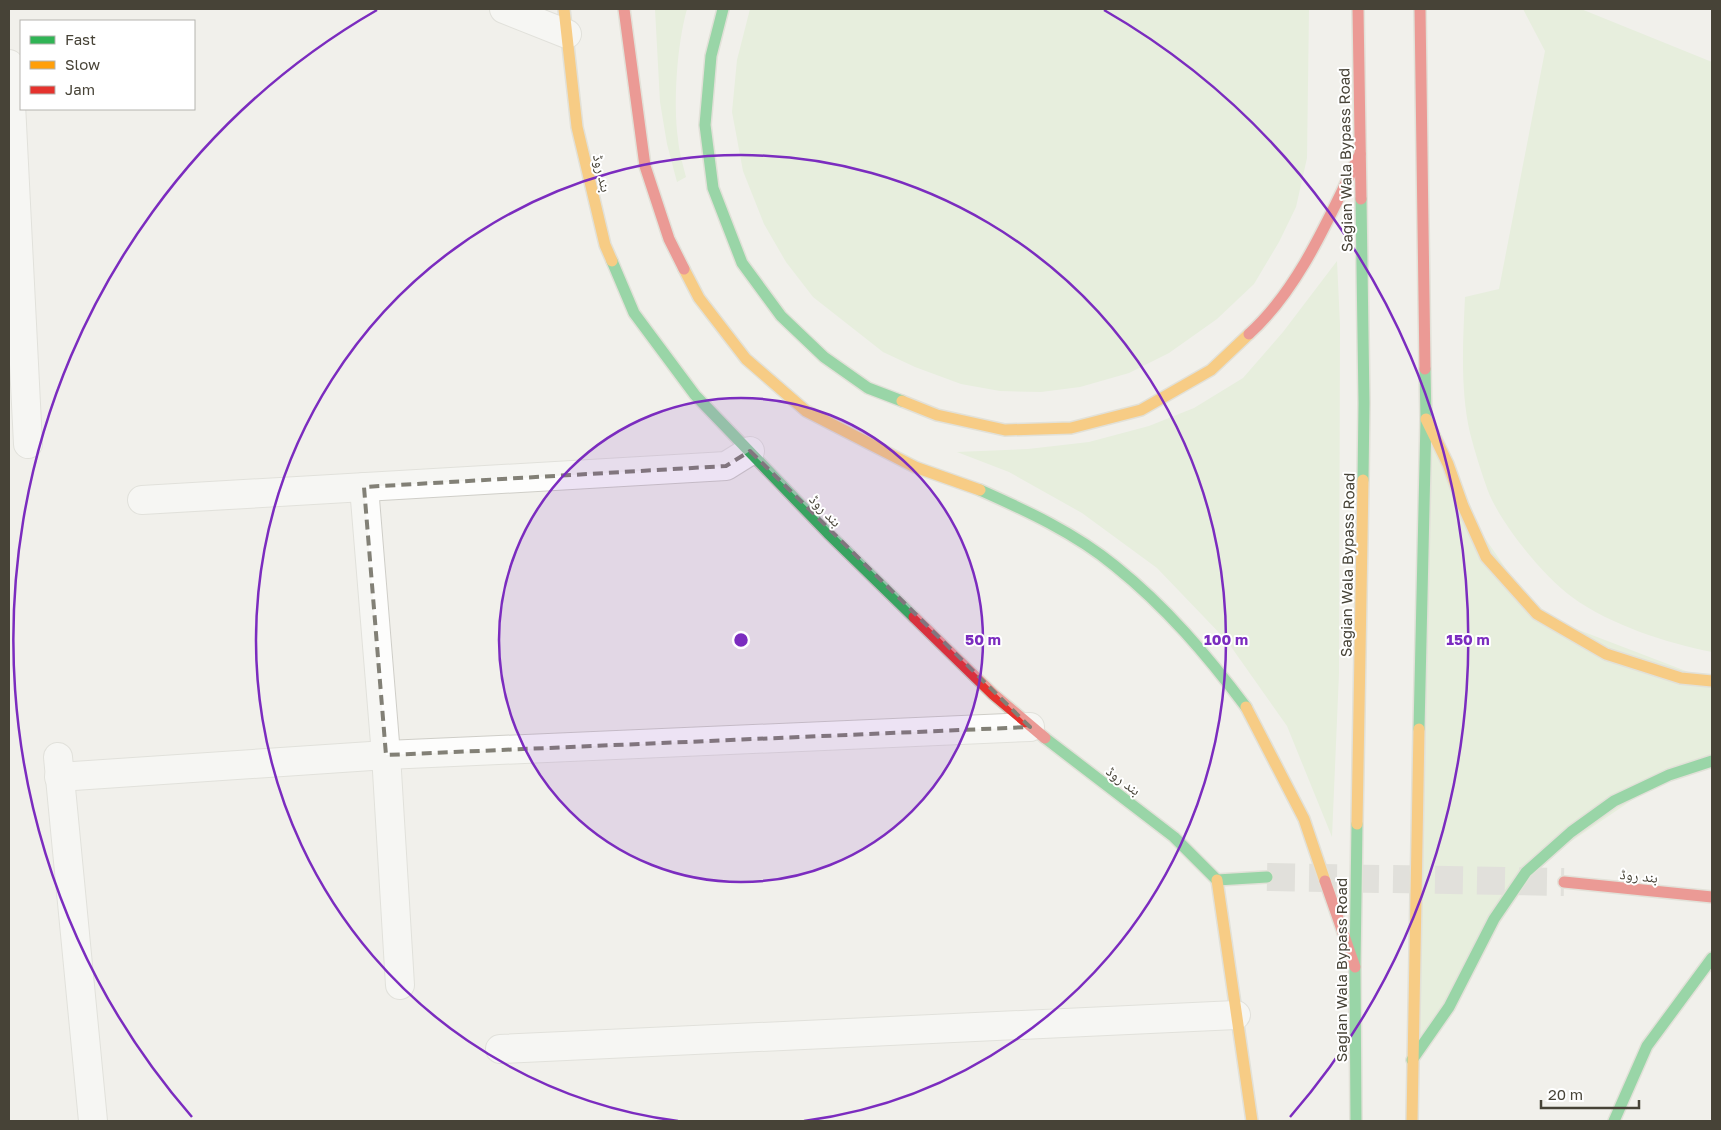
<svg xmlns="http://www.w3.org/2000/svg" width="1721" height="1130" font-family="'Golos Text','Noto Naskh Arabic',sans-serif">
  <rect width="100%" height="100%" fill="#f1f0eb"/>
  <g fill="#dbebcc">
    <path d="M655,9H687C677,44 673,103 678,139C679,152 683,165 686,177L677,182L667,144L660,102Z"/>
    <polygon points="750,9 1309,9 1307,158 1296,207 1279,242 1254,284 1217,319 1169,353 1129,373 1080,387 1041,392 1000,391 961,384 915,367 883,352 813,297 786,262 764,224 743,171 732,112 737,60"/>
    <path d="M1523,9H1581L1712,62V652C1667,643 1610,625 1572,597C1543,576 1501,524 1488,491C1481,472 1475,452 1470,433C1460,389 1463,341 1465,297L1499,289L1545,51Z"/>
    <polygon points="1337,261 1340,325 1339,673 1332,837 1287,726 1227,641 1157,568 1082,513 1009,472 957,452 1028,449 1089,442 1149,426 1194,408 1243,378 1283,332"/>
    <polygon points="1426,419 1463,506 1537,614 1712,681 1712,761 1669,775 1526,872 1414,1056"/>
  </g>
  <g fill="none" stroke-linecap="round" stroke-linejoin="round">
    <polyline stroke="#cfcdc7" stroke-width="28" stroke-dasharray="28 14" stroke-linecap="butt" points="1267,877 1564,882"/>
    <defs>
      <g id="street">
        <polyline points="504,9 567,34"/>
        <polyline points="9,64 28,444"/>
        <polyline points="364,487 386,755 400,985"/>
        <polyline points="142,500 726,466 750,451"/>
        <polyline points="58,757 93,1121"/>
        <polyline points="59,777 386,755 1030,727"/>
        <polyline points="500,1049 1236,1015"/>
      </g>
      <g id="fast">
        <polyline points="723,9 711,56 705,125 713,188 742,263 781,316 824,357 868,388 902,401"/>
        <polyline points="1361,199 1364,403 1363,480"/>
        <polyline points="612,261 634,313 695,395 828,533 914,617"/>
        <path d="M980,490C1027,511 1075,533 1115,566C1166,607 1207,655 1246,707"/>
        <polyline points="1419,729 1426,419 1425,369"/>
        <polyline points="1045,738 1174,837 1217,880 1267,877"/>
        <polyline points="1412,1060 1449,1007 1494,919 1526,872 1571,832 1614,801 1669,775 1712,761"/>
        <polyline points="1356,1121 1355,967 1357,824"/>
        <polyline points="1614,1121 1647,1046 1712,958"/>
      </g>
      <g id="slow">
        <polyline points="564,9 577,127 605,245 612,261"/>
        <polyline points="684,269 699,298 746,359 806,411 915,467 980,490"/>
        <polyline points="902,401 937,415 1005,430 1071,428 1141,410 1211,370 1249,334"/>
        <polyline points="1426,419 1448,464 1463,506 1486,557 1537,614 1606,654 1681,678 1712,681"/>
        <polyline points="1246,707 1304,819 1325,881"/>
        <polyline points="1357,824 1363,480"/>
        <polyline points="1217,880 1252,1121"/>
        <polyline points="1412,1121 1419,729"/>
      </g>
      <g id="jam">
        <polyline points="624,9 645,166 669,239 684,269"/>
        <polyline points="1358,9 1361,199"/>
        <polyline points="1420,9 1425,369"/>
        <path d="M1249,334C1300,288 1330,215 1360,154"/>
        <polyline points="914,617 993,694 1045,738"/>
        <polyline points="1325,881 1355,967"/>
        <polyline points="1564,882 1712,897"/>
      </g>
    </defs>
    <use href="#street" stroke="#cfcec8" stroke-width="30"/>
    <use href="#fast" stroke="#d0cec2" stroke-width="14"/>
    <use href="#slow" stroke="#d0cec2" stroke-width="14"/>
    <use href="#jam" stroke="#d0cec2" stroke-width="14"/>
    <use href="#street" stroke="#fdfdfc" stroke-width="28"/>
    <use href="#fast" stroke="#30b455" stroke-width="11"/>
    <use href="#slow" stroke="#ff9f0a" stroke-width="11"/>
    <use href="#jam" stroke="#e5322d" stroke-width="11"/>
  </g>
  <path d="M0 0H1721V1130H0ZM750,451L1030,727L386,755L364,487L726,466Z" fill="#f1f0eb" fill-opacity=".55" fill-rule="evenodd"/>
  <path fill="none" stroke="#828076" stroke-width="4" stroke-dasharray="10 6" stroke-linejoin="round" d="M750,451L1030,727L386,755L364,487L726,466Z"/>
  <circle cx="741" cy="640" r="242" fill="#7b2cbf" fill-opacity=".12"/>
  <g fill="none" stroke="#7b2cbf" stroke-width="2.5">
    <circle cx="741" cy="640" r="242"/>
    <path d="M678 1121A485 485 0 1 1 804 1121"/>
    <path d="M192 1117A727 727 0 0 1 377 10M1104 10A727 727 0 0 1 1290 1117"/>
  </g>
  <g text-anchor="middle" dominant-baseline="central" stroke-width="4" stroke-linejoin="round" paint-order="stroke">
    <g font-size="15" fill="#474337" stroke="#fff">
      <text transform="translate(1345 160) rotate(-91)">Sagian Wala Bypass Road</text>
      <text transform="translate(603 173) rotate(77)">بند روڈ</text>
      <text transform="translate(826 510) rotate(46)">بند روڈ</text>
      <text transform="translate(1347 565) rotate(-89)">Sagian Wala Bypass Road</text>
      <text transform="translate(1124 780) rotate(37)">بند روڈ</text>
      <text transform="translate(1639 875) rotate(6)">بند روڈ</text>
      <text transform="translate(1341 970) rotate(-90)">Sagian Wala Bypass Road</text>
    </g>
  </g>
  <circle cx="741" cy="640" r="8" fill="#7b2cbf" stroke="#fff" stroke-width="2.5"/>
  <g font-size="15" text-anchor="middle" font-weight="bold" fill="#7b2cbf" stroke="#fff" stroke-width="4" stroke-linejoin="round" paint-order="stroke">
    <text x="983" y="645">50 m</text>
    <text x="1226" y="645">100 m</text>
    <text x="1468" y="645">150 m</text>
  </g>
  <rect width="1721" height="1130" fill="none" stroke="#474337" stroke-width="20"/>
  <rect x="20" y="20" width="175" height="90" fill="#ffffff" stroke="#b5b4af"/>
  <rect x="30" y="36" width="25" height="8" fill="#30b455" stroke="#b5b4af"/>
  <text x="65" y="45" font-size="15" fill="#474337">Fast</text>
  <rect x="30" y="61" width="25" height="8" fill="#ff9f0a" stroke="#b5b4af"/>
  <text x="65" y="70" font-size="15" fill="#474337">Slow</text>
  <rect x="30" y="86" width="25" height="8" fill="#e5322d" stroke="#b5b4af"/>
  <text x="65" y="95" font-size="15" fill="#474337">Jam</text>
  <path d="M1541 1100v8h98v-8" fill="none" stroke="#474337" stroke-width="2.5"/>
  <text x="1548" y="1100" font-size="15" fill="#474337" stroke="#ffffff" stroke-width="4" paint-order="stroke">20 m</text>
</svg>
